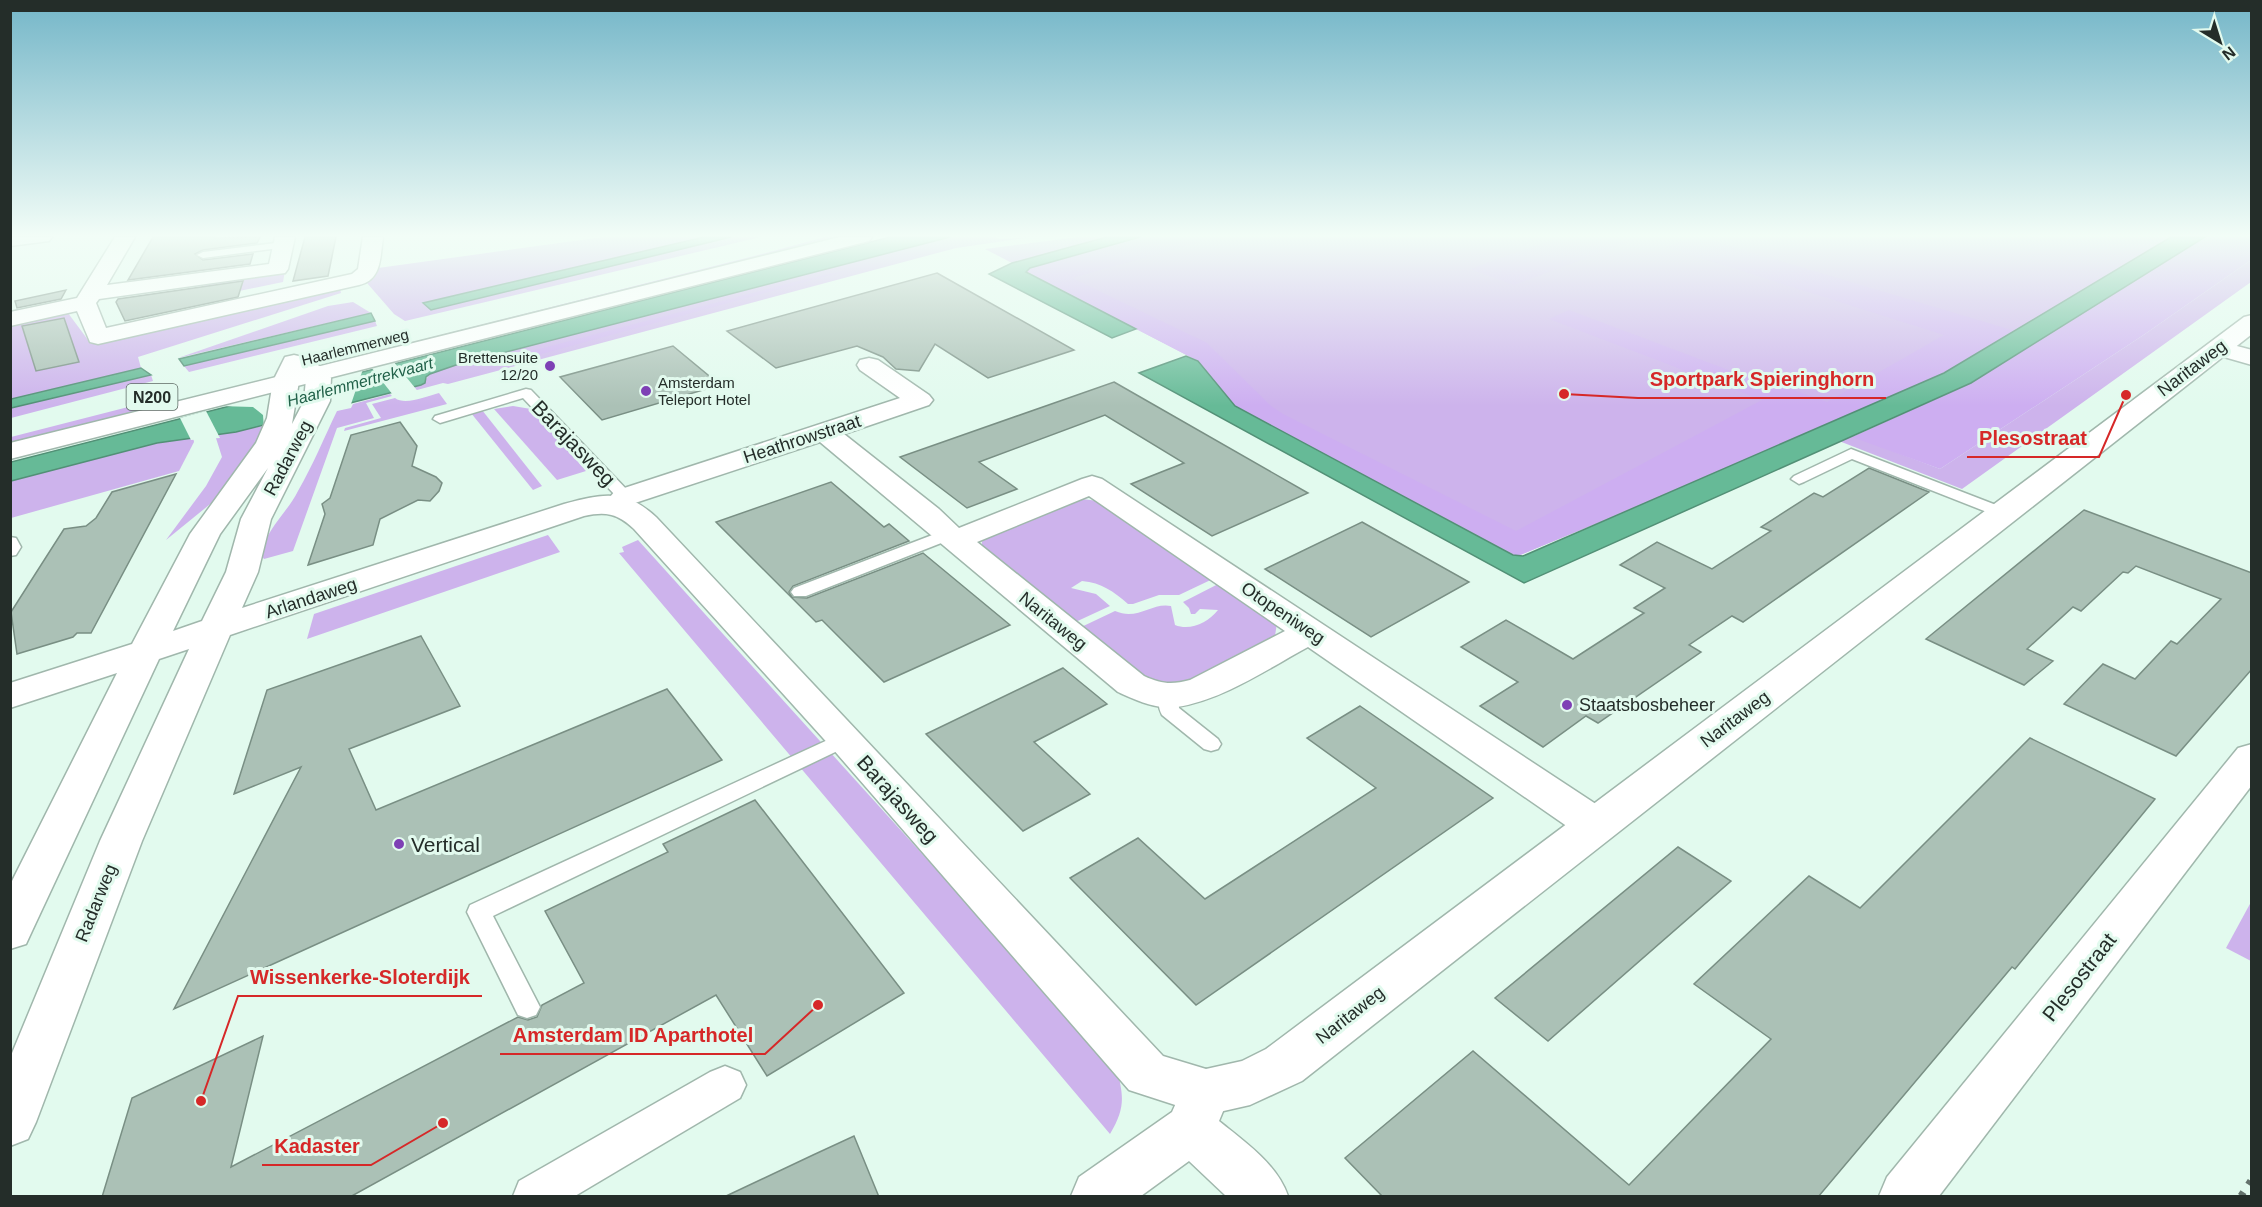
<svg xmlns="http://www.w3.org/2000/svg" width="2262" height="1207" font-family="Helvetica,sans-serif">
  <rect width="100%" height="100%" fill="#e2faee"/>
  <g fill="#cdb3ec">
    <polygon points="603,237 704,237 423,303 431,310 731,237 761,237 405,321 394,314 367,283 375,277 378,268"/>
    <polygon points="825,237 848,237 392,351 389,348 766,253"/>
    <polygon points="950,237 996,237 1000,239 1032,237 956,248 448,384 443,383 417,390 413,387 421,385 430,374 456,365"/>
    <polygon points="1077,237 1107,237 1012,263 985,249"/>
    <polygon points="1142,237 2182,237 1944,382 1515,557 1219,406 1200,362 1034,276"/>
    <polygon points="2251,260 2251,282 1962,489 1839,441 1853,436 1940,469 2145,334"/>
    <polygon points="285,271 283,282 158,308 201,290 207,281"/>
    <polygon points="340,289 341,293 138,357 141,368 11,399 10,324 68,313 91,344"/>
    <polygon points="353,302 371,313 178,358 328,306"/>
    <polygon points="375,321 377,326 189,372 184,366"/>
    <polygon points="151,375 153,381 11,418 11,408"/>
    <path d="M439,393L447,404L344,431L345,428L381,418L372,404L395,398C405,406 427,396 439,393Z"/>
    <path d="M390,394L392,396L366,403L374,418L337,428L293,551L264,559L261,555C265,530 287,513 298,491C313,465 324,438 337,411L351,408L353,404Z"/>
    <polygon points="136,405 140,413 11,446 11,437"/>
    <polygon points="513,406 531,409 586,471 557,480 494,409"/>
    <polygon points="482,410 542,486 533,490 471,413"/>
    <polygon points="263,426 250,464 236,483 166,540 206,486 222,457 215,435"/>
    <polygon points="193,437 194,442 179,471 11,518 11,481 157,443"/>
    <path d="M1074,498L1106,502L1219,576L1179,595H1159L1133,604H1128C1113,591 1102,583 1082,581L1071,588L1096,594L1110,606L1069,625L982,553V542L986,534Z"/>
    <polygon points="548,535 560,552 307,639 314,614"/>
    <path d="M638,540L1117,1069C1124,1098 1125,1108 1110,1134L619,553L624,552L622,547Z"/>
    <path d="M1226,580L1277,623L1275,636L1200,683L1154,685L1075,630L1115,611C1138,621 1152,602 1171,606L1175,625C1190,631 1208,623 1218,610L1200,609L1195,614H1191L1189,608L1183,602Z"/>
    <polygon points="2251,902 2251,961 2226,948"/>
  </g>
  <g fill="#cdaef1">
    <polygon points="1140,237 1218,237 1072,278 1207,343 1271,406 1283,414 1516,531 1762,400 1549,319 1569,310 1755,380 1759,377 1827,402 1944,335 1666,247 1692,237 1700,237 2015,331 1935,377 1518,556 1235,406 1198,361 1026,272 1030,268"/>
    <polygon points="1560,237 1643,237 1514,285 1470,269"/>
    <polygon points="2205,237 2251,237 2251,260 2145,334 1940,469 1852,437 1971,383"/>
    <polygon points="853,269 523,359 524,353 798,281"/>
  </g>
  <g fill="#66ba97" stroke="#529076" stroke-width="1.5">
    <polygon points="704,237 731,237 431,310 423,303"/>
    <polygon points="890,237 950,237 456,365 430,374 426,377 425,383 421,385 236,432 157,443 11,481 11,462"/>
    <polygon points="1107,237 1140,237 1030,268 1026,272 1136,329 1112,338 989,274 1012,263"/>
    <polygon points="2171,237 2205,237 1971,383 1524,583 1139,373 1186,356 1198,361 1235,406 1513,555 1523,556 1944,373"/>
    <polygon points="371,313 375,321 184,366 179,359"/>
    <polygon points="141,368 151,375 11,408 11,399"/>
  </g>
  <g fill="#e2faee">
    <polygon points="393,361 416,389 393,395 371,367"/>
    <polygon points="363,369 350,407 343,409 264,429 263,415 253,407 219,406"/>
    <polygon points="206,411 220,438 191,440 180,418"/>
  </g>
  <g fill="#abc1b6" stroke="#798f84" stroke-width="1.5">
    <polygon points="153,237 215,237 215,238 260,237 257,243 203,250 195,254 203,260 253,254 250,264 128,280"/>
    <polygon points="305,237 336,237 328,276 293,281"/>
    <polygon points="937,273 1074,350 988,378 935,344 919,371 896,369 883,357 857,346 776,368 727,331"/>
    <polygon points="243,281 238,297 125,321 116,302 118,299"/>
    <polygon points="66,290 61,299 17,308 15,301"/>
    <polygon points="64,318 79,362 36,371 22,326"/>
    <polygon points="673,346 720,385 602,420 560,377"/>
    <polygon points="1114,382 1308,493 1212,536 1131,484 1184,463 1105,415 979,462 1017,489 967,508 900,457"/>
    <polygon points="400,422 417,446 412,466 436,477 442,483 439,491 430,501 418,500 380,519 373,545 308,565 325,514 322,504 330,498 351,435"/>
    <polygon points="1869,468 1929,492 1743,622 1732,616 1689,645 1701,652 1598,723 1586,716 1543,747 1480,706 1518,682 1461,647 1506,620 1573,659 1644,613 1634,608 1665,588 1620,565 1657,542 1712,569 1771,531 1761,527 1814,493 1823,497"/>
    <polygon points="176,474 91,633 77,633 73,637 17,654 11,612 64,529 86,526 96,518 112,492"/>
    <polygon points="831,482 884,527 889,524 909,541 793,586 789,592 792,597 807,598 923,553 1010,625 884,682 822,620 816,622 716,522"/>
    <polygon points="2084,510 2252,573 2252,669 2176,756 2064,704 2103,664 2135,679 2171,641 2177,644 2221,599 2136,566 2128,573 2123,572 2081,611 2073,607 2027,649 2053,661 2024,685 1926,639"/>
    <polygon points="1362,522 1469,582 1371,637 1265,569"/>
    <polygon points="421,636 460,706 349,749 376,810 667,689 722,760 174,1009 301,767 234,794 267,690"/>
    <polygon points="1063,668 1107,704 1034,742 1090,794 1023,831 926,734"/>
    <polygon points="1360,706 1493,798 1196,1005 1070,878 1138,838 1205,899 1376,788 1307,738"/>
    <polygon points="2030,738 2155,799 2015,969 2012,967 1818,1197 1383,1197 1345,1158 1473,1051 1629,1185 1771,1039 1694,984 1809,876 1860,908"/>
    <polygon points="755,800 904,993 767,1076 716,995 350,1197 102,1197 132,1098 263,1036 231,1167 518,1017 528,1020 537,1017 542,1005 584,983 545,911 668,852 663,844"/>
    <polygon points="1678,847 1731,881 1548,1041 1495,998"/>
    <polygon points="854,1136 879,1197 724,1197 813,1155"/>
  </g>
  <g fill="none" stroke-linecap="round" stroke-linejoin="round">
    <defs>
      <g id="service">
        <polygon points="283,242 287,243 287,247 203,258 197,255 203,252"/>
        <path d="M526,389L531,390L631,494L633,497C628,504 615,506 607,504L605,501L615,495L523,398L440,423L433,419L435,416Z"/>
        <polygon points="1851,449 2009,510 2011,513 2003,518 1997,516 1852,459 1804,482 1799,484 1791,479 1794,476"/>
        <polygon points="948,529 954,530 956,534 954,538 806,596 794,596 791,592 794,588"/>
        <polygon points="10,537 16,538 21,547 16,555 10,556"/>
        <path d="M1168,689L1175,690L1178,695L1179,708L1218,739L1221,744L1218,749L1211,751L1204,749L1162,715C1158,708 1157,697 1161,690Z"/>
        <polygon points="845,732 852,734 855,739 852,744 493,916 540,1007 536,1015 527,1018 518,1015 467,912 470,905"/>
      </g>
      <polygon id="pedestrian" points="725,1066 740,1072 746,1085 740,1098 575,1196 513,1196 519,1181 710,1072"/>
      <g id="minor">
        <polygon points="10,237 52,237 49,241 10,246"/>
        <path d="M115,237H135L107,285L269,264L275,237H295L288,269L285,273L99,299L96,303L106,328L352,274L358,269L363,237H383C380,257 382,280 359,285L98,344L90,342L77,311L10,326V312L77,298Z"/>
        <polygon points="2218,341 2252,350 2252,365 2210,353 2206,348 2210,343"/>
        <path d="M869,358L878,360L929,395L933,400L929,405L844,434L939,509L959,528L1082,479L1092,476L1102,479L1611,814L1617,825L1611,836L1596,840L1581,836L1308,647C1269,668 1221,701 1176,707C1157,710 1136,700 1118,692L820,442L635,503L625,506L615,503L610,497L615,491L900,398L860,370L857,365L860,360ZM1089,496L1285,631L1190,680C1172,685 1161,684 1144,676L977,542Z"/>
        <polygon points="2252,744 2252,785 1939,1196 1879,1196 1887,1177 2238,748"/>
        <path d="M1206,1069L1224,1076L1231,1092L1219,1121C1245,1142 1277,1164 1288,1196H1226L1189,1161L1141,1196H1071L1079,1177L1172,1112L1188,1076Z"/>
      </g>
      <path id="tertiary" d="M2252,315V334L1302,1081L1250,1105L1206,1115L1129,1090L832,748L634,529C618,514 607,511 584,516L230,635L142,841L36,1122L28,1139L10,1146V1058L100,841L189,649L159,659L32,931L26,944L10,949V885L117,673L10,708V683L132,644L190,534L256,443L267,418L273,381L285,357L294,355L303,357L325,369L331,378L330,401L271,519L258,572L242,608L564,504C601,494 625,488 656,517L1163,1056L1206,1069L1242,1061L1266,1049L2244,317ZM300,375L306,379L304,401L292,424ZM268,468L241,519L226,572L202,621L173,631L220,534Z"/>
      <polygon id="primary" points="840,237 872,237 869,241 10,459 10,443"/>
    </defs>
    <use href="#service" stroke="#a0b7ac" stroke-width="3"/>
    <use href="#pedestrian" stroke="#a0b7ac" stroke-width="3"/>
    <use href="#minor" stroke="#a0b7ac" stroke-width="3"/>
    <use href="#tertiary" stroke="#a0b7ac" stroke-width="3"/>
    <use href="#primary" stroke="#a0b7ac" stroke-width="3"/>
    <use href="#service" fill="#fff" fill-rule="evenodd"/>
    <use href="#pedestrian" fill="#fff" fill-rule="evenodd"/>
    <use href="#minor" fill="#fff" fill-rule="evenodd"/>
    <use href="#tertiary" fill="#fff" fill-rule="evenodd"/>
    <use href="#primary" fill="#fff" fill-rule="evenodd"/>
    <polyline stroke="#64726c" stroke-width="7" stroke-dasharray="4.5 9" stroke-linecap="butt" points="2241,1196 2252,1179"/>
  </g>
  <linearGradient id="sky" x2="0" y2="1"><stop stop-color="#74b6c8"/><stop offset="0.58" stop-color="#f2fdf7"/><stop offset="1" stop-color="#f2fdf7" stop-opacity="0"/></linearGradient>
  <rect width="2262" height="406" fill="url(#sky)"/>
  <g fill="#7e40b5" stroke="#e2faee" stroke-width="2">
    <circle cx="550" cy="366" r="6"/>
    <circle cx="646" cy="391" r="6"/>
    <circle cx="1567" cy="705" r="6"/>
    <circle cx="399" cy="844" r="6"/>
  </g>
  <g text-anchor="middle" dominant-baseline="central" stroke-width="6" stroke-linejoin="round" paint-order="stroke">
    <g font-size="15" fill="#242d29" stroke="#e2faee">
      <text transform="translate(355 347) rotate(-14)">Haarlemmerweg</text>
    </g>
    <g font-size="15" fill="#242d29" stroke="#e2faee" text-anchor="end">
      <text x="538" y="357">Brettensuite<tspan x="538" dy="17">12/20</tspan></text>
      <text x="658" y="382" text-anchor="start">Amsterdam<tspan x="658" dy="17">Teleport Hotel</tspan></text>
    </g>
    <g font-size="16" font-style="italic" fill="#216149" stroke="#e2faee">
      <text transform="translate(360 382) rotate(-15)">Haarlemmertrekvaart</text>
    </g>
    <rect fill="#e2faee" stroke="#5d6a64" stroke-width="1.5" x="126.5" y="384" width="51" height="26" rx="4.5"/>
    <g font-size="16" font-weight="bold" fill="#242d29">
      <text x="152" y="397">N200</text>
    </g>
    <g font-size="18" fill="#242d29" stroke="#e2faee">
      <text transform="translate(2192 368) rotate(-37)">Naritaweg</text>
      <text transform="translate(802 439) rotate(-18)">Heathrowstraat</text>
      <text transform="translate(288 458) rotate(-62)">Radarweg</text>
      <text transform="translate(311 598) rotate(-18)">Arlandaweg</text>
      <text transform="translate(1283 613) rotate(34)">Otopeniweg</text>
      <text transform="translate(1053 621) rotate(39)">Naritaweg</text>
      <text transform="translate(1735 719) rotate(-37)">Naritaweg</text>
      <text transform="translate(96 903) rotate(-68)">Radarweg</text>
      <text transform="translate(1350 1015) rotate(-38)">Naritaweg</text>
    </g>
    <g font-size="18" fill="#242d29" stroke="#e2faee" text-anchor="start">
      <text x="1579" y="705">Staatsbosbeheer</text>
    </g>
    <g font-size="21" fill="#242d29" stroke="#e2faee">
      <text transform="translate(574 443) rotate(46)">Barajasweg</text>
      <text transform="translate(898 799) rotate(48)">Barajasweg</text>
      <text transform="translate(2079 977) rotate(-52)">Plesostraat</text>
    </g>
    <g font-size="21" fill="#242d29" stroke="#e2faee" text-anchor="start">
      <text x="411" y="844">Vertical</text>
    </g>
  </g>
  <path fill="none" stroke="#d62828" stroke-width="2" d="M1564 394L1638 398H1886M2126 395L2099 457H1967M201 1101L238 996H482M818 1005L765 1054H500M443 1123L371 1165H262"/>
  <g fill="#d62828" stroke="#e2faee" stroke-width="2">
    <circle cx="1564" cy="394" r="6"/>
    <circle cx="2126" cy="395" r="6"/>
    <circle cx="201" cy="1101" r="6"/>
    <circle cx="818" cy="1005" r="6"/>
    <circle cx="443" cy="1123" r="6"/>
  </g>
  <g font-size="20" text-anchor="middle" font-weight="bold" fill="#d62828" stroke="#e2faee" stroke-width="6" stroke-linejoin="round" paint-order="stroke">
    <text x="1762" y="386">Sportpark Spieringhorn</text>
    <text x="2033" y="445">Plesostraat</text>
    <text x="360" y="984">Wissenkerke-Sloterdijk</text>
    <text x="633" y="1042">Amsterdam ID Aparthotel</text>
    <text x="317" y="1153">Kadaster</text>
  </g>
  <rect width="2262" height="1207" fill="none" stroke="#242d29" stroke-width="24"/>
  <g transform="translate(2220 42) rotate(142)" stroke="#e2faee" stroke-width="4.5" paint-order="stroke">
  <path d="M0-4.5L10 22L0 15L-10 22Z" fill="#242d29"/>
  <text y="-9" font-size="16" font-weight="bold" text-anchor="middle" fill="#242d29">N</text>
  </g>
</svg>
